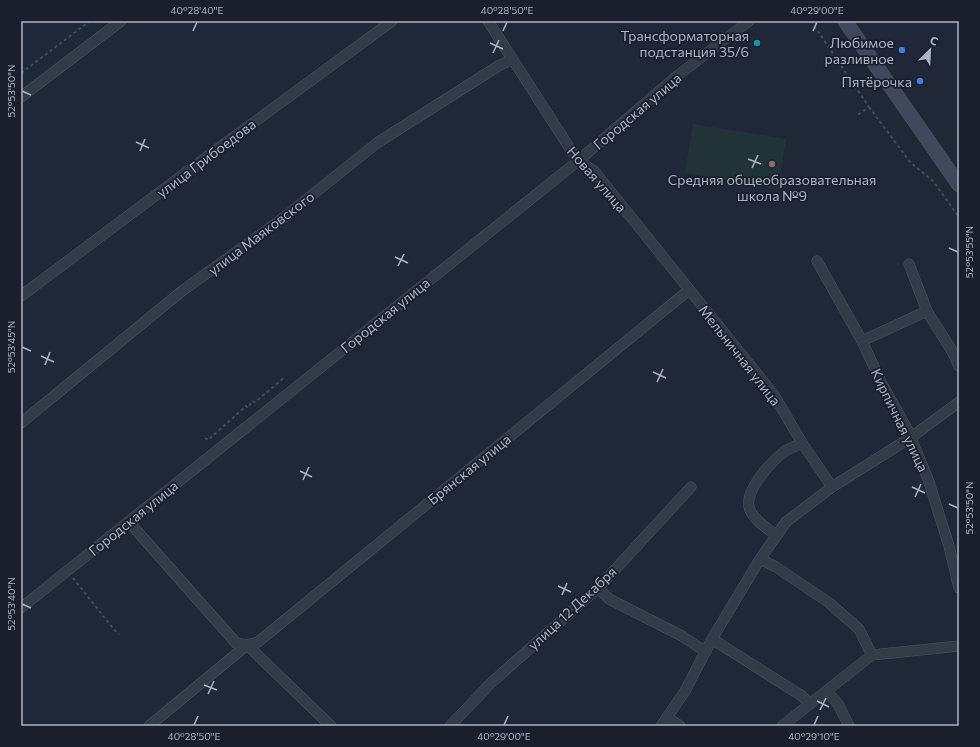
<svg xmlns="http://www.w3.org/2000/svg" width="980" height="747" font-family="Commissioner,sans-serif">
  <rect width="100%" height="100%" fill="#202737"/>
  <polygon fill="#223338" points="693,124 786,139 778,189 685,173"/>
  <g fill="none" stroke-linecap="round" stroke-linejoin="round">
    <defs>
      <g id="minor">
        <polyline points="488,21 578,161 594,171 774,395 802,443 832,487"/>
        <polyline points="21,97 121,21"/>
        <polyline points="817,261 862,341 882,384 907,429 928,479 949,546 959,588"/>
        <polyline points="909,264 927,311 952,351 959,366"/>
        <polyline points="21,296 223,145 392,21"/>
        <polyline points="862,341 927,311"/>
        <polyline points="21,423 182,291 282,219 377,143 500,65 512,60"/>
        <polyline points="129,522 236,643 247,645"/>
        <path d="M776,535C767,528 755,521 750,510C742,492 772,461 785,451C790,448 796,446 802,443"/>
        <polyline points="760,559 776,567 828,602 859,629 872,655"/>
        <polyline points="598,588 609,599 682,636 706,652"/>
        <polyline points="21,608 578,161 677,76 749,21"/>
        <polyline points="712,639 802,696 810,704"/>
        <polyline points="247,645 331,726"/>
        <polyline points="827,691 838,704 849,726"/>
        <polyline points="667,717 680,726"/>
        <polyline points="149,726 247,645 258,642 689,290"/>
        <polyline points="450,726 491,683 598,588 691,487"/>
        <polyline points="661,726 685,691 712,639 760,559 786,522 832,487 910,438 959,402"/>
        <polyline points="782,726 872,655 959,646"/>
      </g>
      <polyline id="secondary" points="845,21 959,185"/>
    </defs>
    <use href="#minor" stroke="#4e5462" stroke-width="11"/>
    <use href="#secondary" stroke="#4e5462" stroke-width="15"/>
    <g stroke="#3f5056" stroke-width="2" stroke-dasharray="3 3" stroke-linecap="butt">
      <polyline points="811,21 869,107 856,116"/>
      <polyline points="21,73 90,21"/>
      <polyline points="869,107 910,162 933,181 959,217"/>
      <polyline points="205,438 208,440 246,406 248,408 252,401 255,402 285,377"/>
      <polyline points="73,578 116,632 119,634"/>
    </g>
    <use href="#minor" stroke="#333a48" stroke-width="10"/>
    <use href="#secondary" stroke="#41485b" stroke-width="14"/>
  </g>
  <path fill="none" stroke="#adb4c4" stroke-width="1.5" d="M193,31L197,22M503,31L507,22M813,31L817,22M490,43L503,49M493,53L499,40M22,91L31,95M136,142L149,148M140,151L145,139M748,159L761,164M752,168L758,155M949,248L958,252M395,257L408,263M398,266L404,254M22,347L31,351M41,356L54,362M45,365L50,352M653,372L666,378M657,382L663,369M300,471L312,477M303,480L309,467M912,487L925,493M915,497L921,484M949,504L958,508M558,586L571,592M562,595L567,583M22,604L31,608M204,685L217,690M208,694L214,681M817,701L829,707M820,710L826,698M194,725L198,716M504,725L508,716M814,725L818,716"/>
  <circle fill="#0f9aa8" stroke="#191f2c" stroke-width="1.5" cx="757" cy="43" r="4"/>
  <g fill="#3f7fe0" stroke="#191f2c" stroke-width="1.5">
    <circle cx="902" cy="50" r="4"/>
    <circle cx="920" cy="81" r="4"/>
  </g>
  <circle fill="#8d6e63" stroke="#191f2c" stroke-width="1.5" cx="772" cy="164" r="4"/>
  <g text-anchor="middle" dominant-baseline="central" stroke-width="3.5" stroke-linejoin="round" paint-order="stroke">
    <g font-size="14" fill="#adb4c4" stroke="#191f2c" text-anchor="end">
      <text x="749" y="35">Трансформаторная<tspan x="749" dy="16">подстанция 35/6</tspan></text>
      <text x="894" y="42">Любимое<tspan x="894" dy="16">разливное</tspan></text>
      <text x="912" y="81">Пятёрочка</text>
      <text x="772" y="179" text-anchor="middle">Средняя общеобразовательная<tspan x="772" dy="16">школа №9</tspan></text>
    </g>
    <g font-size="14" fill="#adb4c4" stroke="#191f2c">
      <text transform="translate(637 111) rotate(-40)">Городская улица</text>
      <text transform="translate(206 158) rotate(-37)">улица Грибоедова</text>
      <text transform="translate(597 179) rotate(49)">Новая улица</text>
      <text transform="translate(261 233) rotate(-37)">улица Маяковского</text>
      <text transform="translate(385 315) rotate(-39)">Городская улица</text>
      <text transform="translate(740 355) rotate(52)">Мельничная улица</text>
      <text transform="translate(900 420) rotate(64)">Кирпичная улица</text>
      <text transform="translate(469 469) rotate(-39)">Брянская улица</text>
      <text transform="translate(133 518) rotate(-39)">Городская улица</text>
      <text transform="translate(572 608) rotate(-43)">улица 12 Декабря</text>
    </g>
  </g>
  <rect width="980" height="747" fill="none" stroke="#191f2c" stroke-width="44"/>
  <g transform="translate(930 50) rotate(24)" stroke="#191f2c" stroke-width="3" paint-order="stroke">
  <path d="M0-3L7 15L0 10L-7 15Z" fill="#adb4c4"/>
  <text y="-6" font-size="11" font-weight="bold" text-anchor="middle" fill="#adb4c4">С</text>
  </g>
  <rect x="22" y="22" width="936" height="703" fill="none" stroke="#adb4c4" stroke-width="1.5"/>
  <g font-size="10" text-anchor="middle" fill="#adb4c4">
    <text x="197" y="14">40°28'40"E</text>
    <text x="507" y="14">40°28'50"E</text>
    <text x="817" y="14">40°29'00"E</text>
    <text transform="translate(11 91) rotate(-90)" y="4">52°53'50"N</text>
    <text transform="translate(969 252) rotate(-90)" y="4">52°53'55"N</text>
    <text transform="translate(11 347) rotate(-90)" y="4">52°53'45"N</text>
    <text transform="translate(969 508) rotate(-90)" y="4">52°53'50"N</text>
    <text transform="translate(11 604) rotate(-90)" y="4">52°53'40"N</text>
    <text x="194" y="740">40°28'50"E</text>
    <text x="504" y="740">40°29'00"E</text>
    <text x="814" y="740">40°29'10"E</text>
  </g>
</svg>
